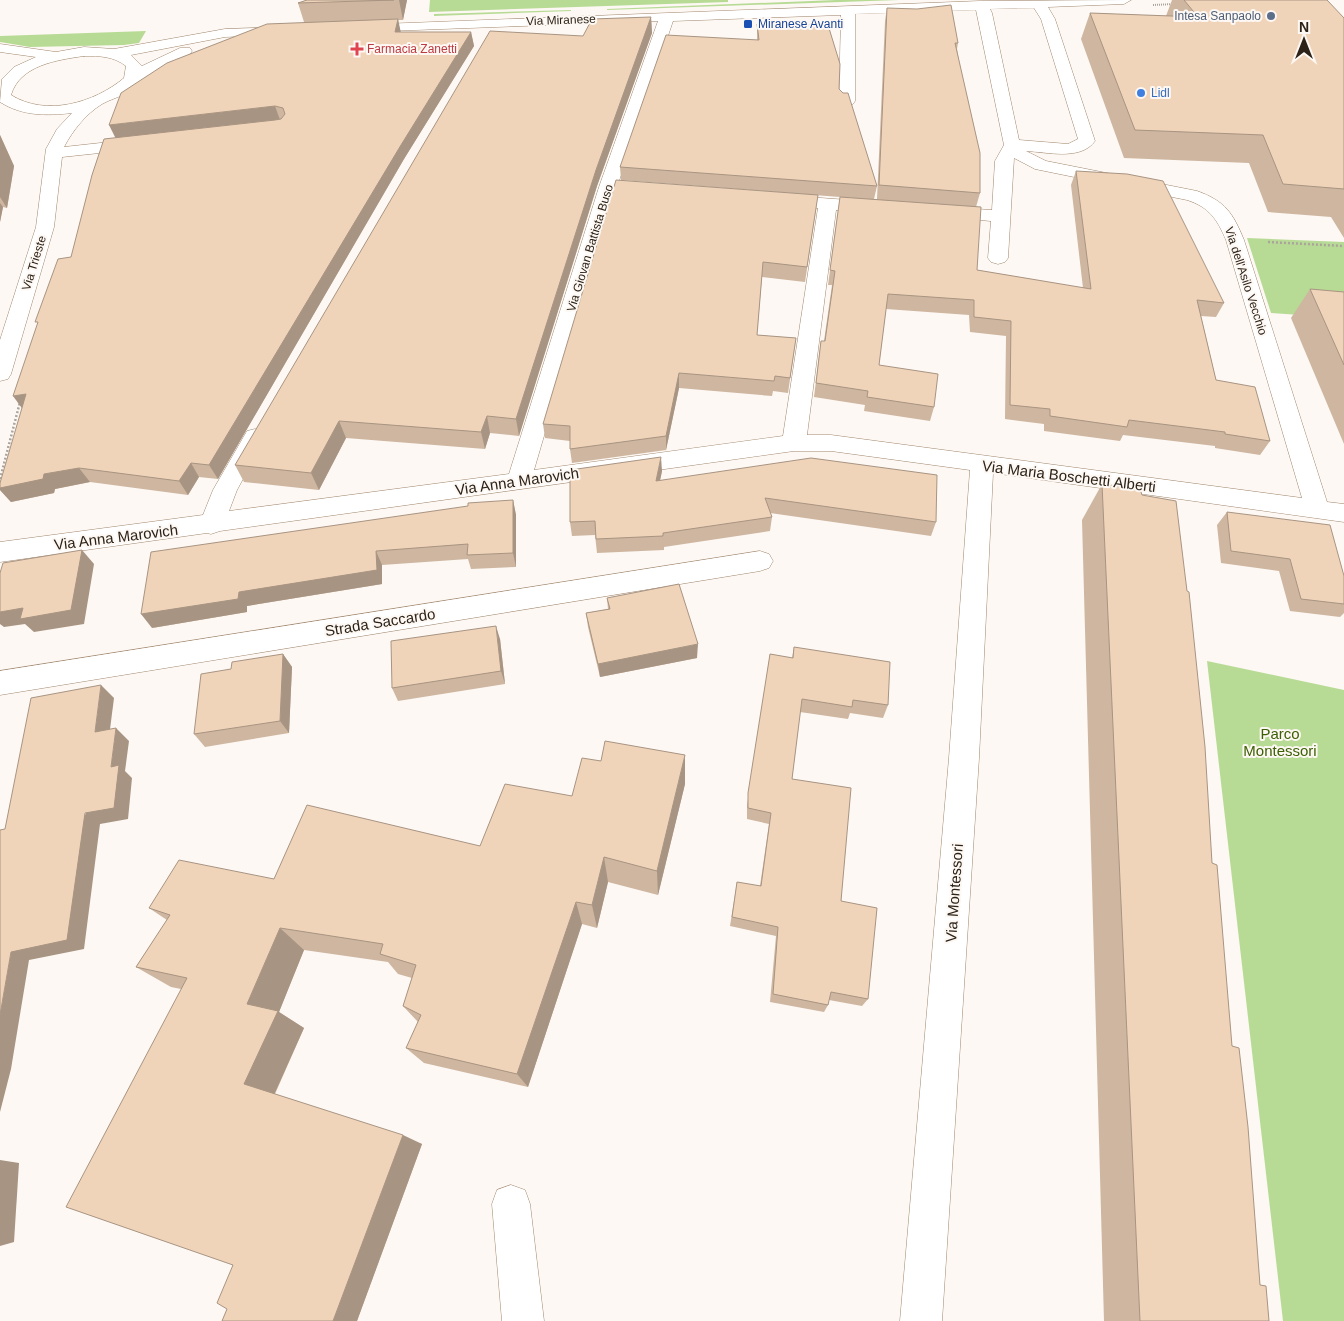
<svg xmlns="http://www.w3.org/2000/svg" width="1344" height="1321" font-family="Arial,sans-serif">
  <rect width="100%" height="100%" fill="#fdf8f3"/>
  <g fill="#b7db95">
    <polygon points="430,0 728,0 728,2 429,12"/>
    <polygon points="836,0 899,0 607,10 607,9"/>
    <polygon points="571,10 571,11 434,16 434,14"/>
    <polygon points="146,31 139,43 124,45 30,47 0,42 0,36"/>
    <polygon points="1247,238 1344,242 1344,318 1271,313"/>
    <polygon points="1207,661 1344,690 1344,1321 1283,1321"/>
  </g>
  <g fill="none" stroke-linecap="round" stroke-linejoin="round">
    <defs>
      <g id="minor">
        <path d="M1131,0L1124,4L1048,7L1055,19L1095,141C1081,161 1047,152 1026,151L1046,161L1197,191C1225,201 1233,213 1244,240L1327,502L1344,504V522L993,473L979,758L942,1321H900L949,758L970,470L831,451H794L220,531L211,534L207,533L0,562V542L203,515L213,490L247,431L255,429L263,431L266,437L237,490L229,511L509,474L599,187L658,21L361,32L356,31L354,28L356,25L980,1ZM1034,8L1041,19L1078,139L1068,144L1019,140L992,13L990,9ZM976,10L1004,145L995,161L992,210L944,207L938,208L935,212L938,216L944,217L991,221L988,258L991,262L998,264L1005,262L1008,258L1014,158L1035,169L1187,200C1209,207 1217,219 1226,240L1302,498L831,435H807L836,210L876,212L882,211L885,207L882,203L876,202L779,195L773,196L770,200L773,204L818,208L783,436L534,470L617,187L673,21L841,15L839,101L841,104H853L855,101V14Z"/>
        <path d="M283,27L288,28L290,31L288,34L225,37L131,55L142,66L180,48H190L192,51L190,54C165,64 146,79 124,94C117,98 109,100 102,104C86,114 73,130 64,147L137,139L143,140L145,144L143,148L137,149L62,157L54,227L11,374L8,379L0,381V340L36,227L46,149L57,129L72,113C46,116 22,116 0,102L2,79L14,67L36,57L0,52V44L56,52L84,47L114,49L225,29ZM84,56C100,56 113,56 126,66L124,78C94,103 46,117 11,95C20,65 57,60 84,56Z"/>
        <polygon points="760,551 769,554 773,561 769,568 760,571 0,695 0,671"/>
        <polygon points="511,1185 525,1190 530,1204 544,1321 502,1321 492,1204 497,1190"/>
      </g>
    </defs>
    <use href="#minor" stroke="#a0876e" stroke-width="1"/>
    <polyline stroke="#aba49d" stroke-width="2" stroke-dasharray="1 1" stroke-linecap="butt" points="1153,5 1175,4"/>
    <g stroke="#aba49d" stroke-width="2.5" stroke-dasharray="2 2" stroke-linecap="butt">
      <polyline points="1268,242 1344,246"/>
      <polyline points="0,479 20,402"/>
    </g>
    <use href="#minor" fill="#fff" fill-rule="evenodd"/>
  </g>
  <g fill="#ceb6a0">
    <polygon points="307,0 407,0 403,20 398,20 400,32 471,32 474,46 404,159 218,479 199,477 188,495 90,482 55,489 54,493 11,502 0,490 0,483 71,257 116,138 304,22 298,3"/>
    <polygon points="1172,0 1184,0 1344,18 1344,238 1331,217 1268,212 1249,163 1124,158 1081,39 1090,13 1166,16"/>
    <polygon points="887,8 958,43 957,49 980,193 976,207 977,270 1083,288 1071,185 1076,171 1224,303 1216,317 1201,316 1216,380 1270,441 1260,455 1215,448 1215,446 1123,435 1120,441 1044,431 1044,424 1005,419 1006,336 970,332 969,315 886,309 879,365 934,407 930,421 864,411 865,405 814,397 821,341 824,341 832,285 828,285 840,197 621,180 620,167 757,40 757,24 839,89 877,186 874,199 877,199 885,21"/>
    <polygon points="651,17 652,33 597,186 519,436 490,433 485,449 346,438 319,490 244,482 235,465 583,36"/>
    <polygon points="0,135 14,166 7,208 3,207 0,222"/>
    <polygon points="818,195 805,282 762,277 757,335 796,338 788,393 773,391 772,396 679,388 666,450 572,463 570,449 570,441 545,438 543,424"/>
    <polygon points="1310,289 1344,292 1344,444 1291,318"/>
    <polygon points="662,471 660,480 936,522 931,536 770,513 772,517 770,531 664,547 664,550 597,553 595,535 572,536 570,522"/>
    <polygon points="1102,484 1212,863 1232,1046 1260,1285 1269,1321 1104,1321 1082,520"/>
    <polygon points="513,500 516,515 516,567 471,569 468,559 382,565 382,584 247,606 247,612 152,628"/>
    <polygon points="1227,512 1344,576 1344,613 1340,617 1290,611 1279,571 1221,563 1217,525"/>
    <polygon points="607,598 697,658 600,677 588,627 586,613 608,609"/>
    <polygon points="500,639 505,684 398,701 392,688"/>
    <polygon points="794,647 888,705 883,718 850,713 848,719 800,712 792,779 841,901 868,999 862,1006 829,1000 828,1005 824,1012 770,1002 776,936 730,926 737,882 760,886 769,824 747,819 747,805 770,654 792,658"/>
    <polygon points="283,654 292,667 289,733 205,747 194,734 231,669"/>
    <polygon points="685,784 658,895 608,882 597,928 582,924 528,1087 424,1063 406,1048 418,1022 403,1006 412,978 398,974 388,962 304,950 279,1012 304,1028 275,1094 422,1144 357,1321 222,1321 227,1309 233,1265 181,989 171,987 136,967 167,920 149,908 274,879 480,846 572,796"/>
  </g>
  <g fill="#a89482">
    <polygon points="399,0 407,0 403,20"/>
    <polygon points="651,17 652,33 597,186 519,436 516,419 596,170"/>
    <polygon points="398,19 401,33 395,32"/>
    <polygon points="471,32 474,46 404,159 218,479 209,465 401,145"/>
    <polygon points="275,106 280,120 116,139 109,125"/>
    <polygon points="0,135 14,166 7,208 0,197"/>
    <polygon points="0,203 3,207 0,222"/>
    <polygon points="679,373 679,388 666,450 666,436"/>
    <polygon points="26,394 24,411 13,396"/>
    <polygon points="487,416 490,433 485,449 481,432"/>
    <polygon points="339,421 346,438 319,490 311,473"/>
    <polygon points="661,457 662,471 657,495 656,481"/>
    <polygon points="191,463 199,477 188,495 179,481"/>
    <polygon points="79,468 90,482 55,489 54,493 11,502 0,490 0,488 44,474"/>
    <polygon points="513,500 516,515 516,567 513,553"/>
    <polygon points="82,550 94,564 84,624 34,632 25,624 4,627 0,624 0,612"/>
    <polygon points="376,551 382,565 382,584 247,606 247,612 152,628 141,614 239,592"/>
    <polygon points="496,626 500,639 505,684 501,671"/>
    <polygon points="698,644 697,658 600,677 598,664"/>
    <polygon points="283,654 292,667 289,733 280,721"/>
    <polygon points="101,685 114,698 108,745 95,732"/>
    <polygon points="116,728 129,741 125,771 132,778 128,819 100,824 84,949 29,960 11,1069 0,1112 0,1015 11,952 111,767"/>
    <polygon points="685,755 685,784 658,895 657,871"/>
    <polygon points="604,857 608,882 597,928 592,905"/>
    <polygon points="576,902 582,924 528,1087 517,1074"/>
    <polygon points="280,928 304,950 279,1012 304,1028 273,1097 244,1084 247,1004"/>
    <polygon points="403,1135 422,1144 357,1321 333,1321"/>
    <polygon points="0,1160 19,1163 14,1242 0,1246"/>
  </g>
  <g fill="#f0d4ba" stroke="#a89482">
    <polygon points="307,0 394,0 298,3"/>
    <polygon points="1184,0 1327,0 1344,18 1344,189 1283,184 1263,135 1135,130 1090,13 1198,17"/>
    <polygon points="951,5 958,43 955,43 980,153 980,193 879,185 887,8 917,9"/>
    <polygon points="651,17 596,170 516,419 487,416 481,432 339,421 311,473 235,465 490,31 583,36 592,19"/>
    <polygon points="398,19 395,32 471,32 401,145 209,465 191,463 179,481 79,468 44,474 43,479 0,488 0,483 26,394 13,396 38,322 35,322 58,259 71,257 92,175 104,139 275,120 281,119 285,114 283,108 275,106 109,125 121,93 167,63 267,24"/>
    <polygon points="757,24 828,25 840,64 839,89 843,93 848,93 877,186 620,167 666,35 759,40"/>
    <polygon points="1076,171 1127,174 1163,181 1224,303 1197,300 1216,380 1255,387 1270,441 1225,434 1225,432 1129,420 1127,427 1050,416 1050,409 1010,405 1011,321 974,317 974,300 888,294 879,365 938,374 934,407 867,397 868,391 816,383 821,341 825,341 835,271 830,270 840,197 981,207 977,270 1091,289"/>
    <polygon points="616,180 818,195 807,267 763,262 757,335 796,338 790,378 775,376 774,381 679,373 666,436 570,449 570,426 543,424"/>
    <polygon points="1310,289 1344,292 1344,365"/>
    <polygon points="661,457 656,481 811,458 937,475 936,522 765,498 772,517 663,533 663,536 596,539 595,521 570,522 570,470"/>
    <polygon points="1102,484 1140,489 1142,495 1176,501 1187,591 1189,592 1205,747 1212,863 1217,865 1232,1046 1239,1048 1248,1127 1260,1285 1266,1286 1269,1321 1140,1321"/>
    <polygon points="513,500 513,553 467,555 468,544 376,551 377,570 239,592 238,599 141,614 151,552 468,506 468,503"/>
    <polygon points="1227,512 1330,525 1344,576 1344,604 1301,599 1290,559 1231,551"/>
    <polygon points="82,550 71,610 20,619 23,608 0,612 0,573 3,563"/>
    <polygon points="679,584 698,644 598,664 586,613 610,609 607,598"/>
    <polygon points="496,626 501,671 392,688 391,641"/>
    <polygon points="794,647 890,662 888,705 853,700 852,707 802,699 792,779 851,788 841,901 877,908 868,999 831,992 828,1005 773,994 778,927 732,917 737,882 761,886 771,813 748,808 748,793 770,654 793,658"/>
    <polygon points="283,654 280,721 194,734 201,674 231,669 232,662"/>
    <polygon points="101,685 95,732 116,728 111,767 119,765 114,808 85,813 67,940 11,952 0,1015 0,830 5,829 31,698"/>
    <polygon points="605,741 685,755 657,871 604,857 592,905 576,902 517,1074 406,1048 421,1015 403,1006 416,965 380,954 383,944 280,928 247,1004 278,1011 244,1084 403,1135 333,1321 222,1321 227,1309 217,1303 233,1265 66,1207 187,978 136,967 170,915 149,908 179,860 274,879 307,805 480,846 505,784 572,796 582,758 601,761"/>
  </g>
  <circle fill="#5c6f8a" stroke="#fdf8f3" stroke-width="2" cx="1271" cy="16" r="5"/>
  <rect fill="#1a4fb4" stroke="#fdf8f3" stroke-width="2" x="743" y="19" width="10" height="10" rx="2.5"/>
  <path fill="#e0444e" stroke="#fdf8f3" stroke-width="2" d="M354.5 41.5h5v5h5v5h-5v5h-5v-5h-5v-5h5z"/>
  <circle fill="#3f7fe0" stroke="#fdf8f3" stroke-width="2" cx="1141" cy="93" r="5"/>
  <g text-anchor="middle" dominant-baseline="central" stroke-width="4" stroke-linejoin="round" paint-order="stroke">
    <g font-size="12" fill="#4e5e75" stroke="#fdf8f3" text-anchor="end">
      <text x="1261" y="16">Intesa Sanpaolo</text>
    </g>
    <g font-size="12" fill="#2c2218" stroke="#fdf8f3">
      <text transform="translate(561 20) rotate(-2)">Via Miranese</text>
      <text transform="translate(590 248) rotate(-73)">Via Giovan Battista Buso</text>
      <text transform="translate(34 263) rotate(-73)">Via Trieste</text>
      <text transform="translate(1246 281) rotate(72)">Via dell'Asilo Vecchio</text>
    </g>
    <g font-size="12" fill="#164399" stroke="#fdf8f3" text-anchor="start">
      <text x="758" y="24">Miranese Avanti</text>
    </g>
    <g font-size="12" fill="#be3a42" stroke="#fdf8f3" text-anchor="start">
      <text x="367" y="49">Farmacia Zanetti</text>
    </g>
    <g font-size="12" fill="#366cbe" stroke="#fdf8f3" text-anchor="start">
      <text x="1151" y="93">Lidl</text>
    </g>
    <g font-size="15" fill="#2c2218" stroke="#fdf8f3">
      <text transform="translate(1069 476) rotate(7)">Via Maria Boschetti Alberti</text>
      <text transform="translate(517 481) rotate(-8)">Via Anna Marovich</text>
      <text transform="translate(116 537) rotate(-7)">Via Anna Marovich</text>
      <text transform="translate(380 622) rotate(-9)">Strada Saccardo</text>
      <text transform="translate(954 893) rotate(-86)">Via Montessori</text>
    </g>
    <g font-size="15" fill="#3d6005" stroke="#fdf8f3">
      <text x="1280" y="733">Parco<tspan x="1280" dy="17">Montessori</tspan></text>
    </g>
  </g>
  <g transform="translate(1304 40)" stroke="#fdf8f3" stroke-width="4" paint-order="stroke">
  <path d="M0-4L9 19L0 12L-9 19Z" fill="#2c2218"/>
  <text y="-8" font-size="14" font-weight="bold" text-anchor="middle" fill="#2c2218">N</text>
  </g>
</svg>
